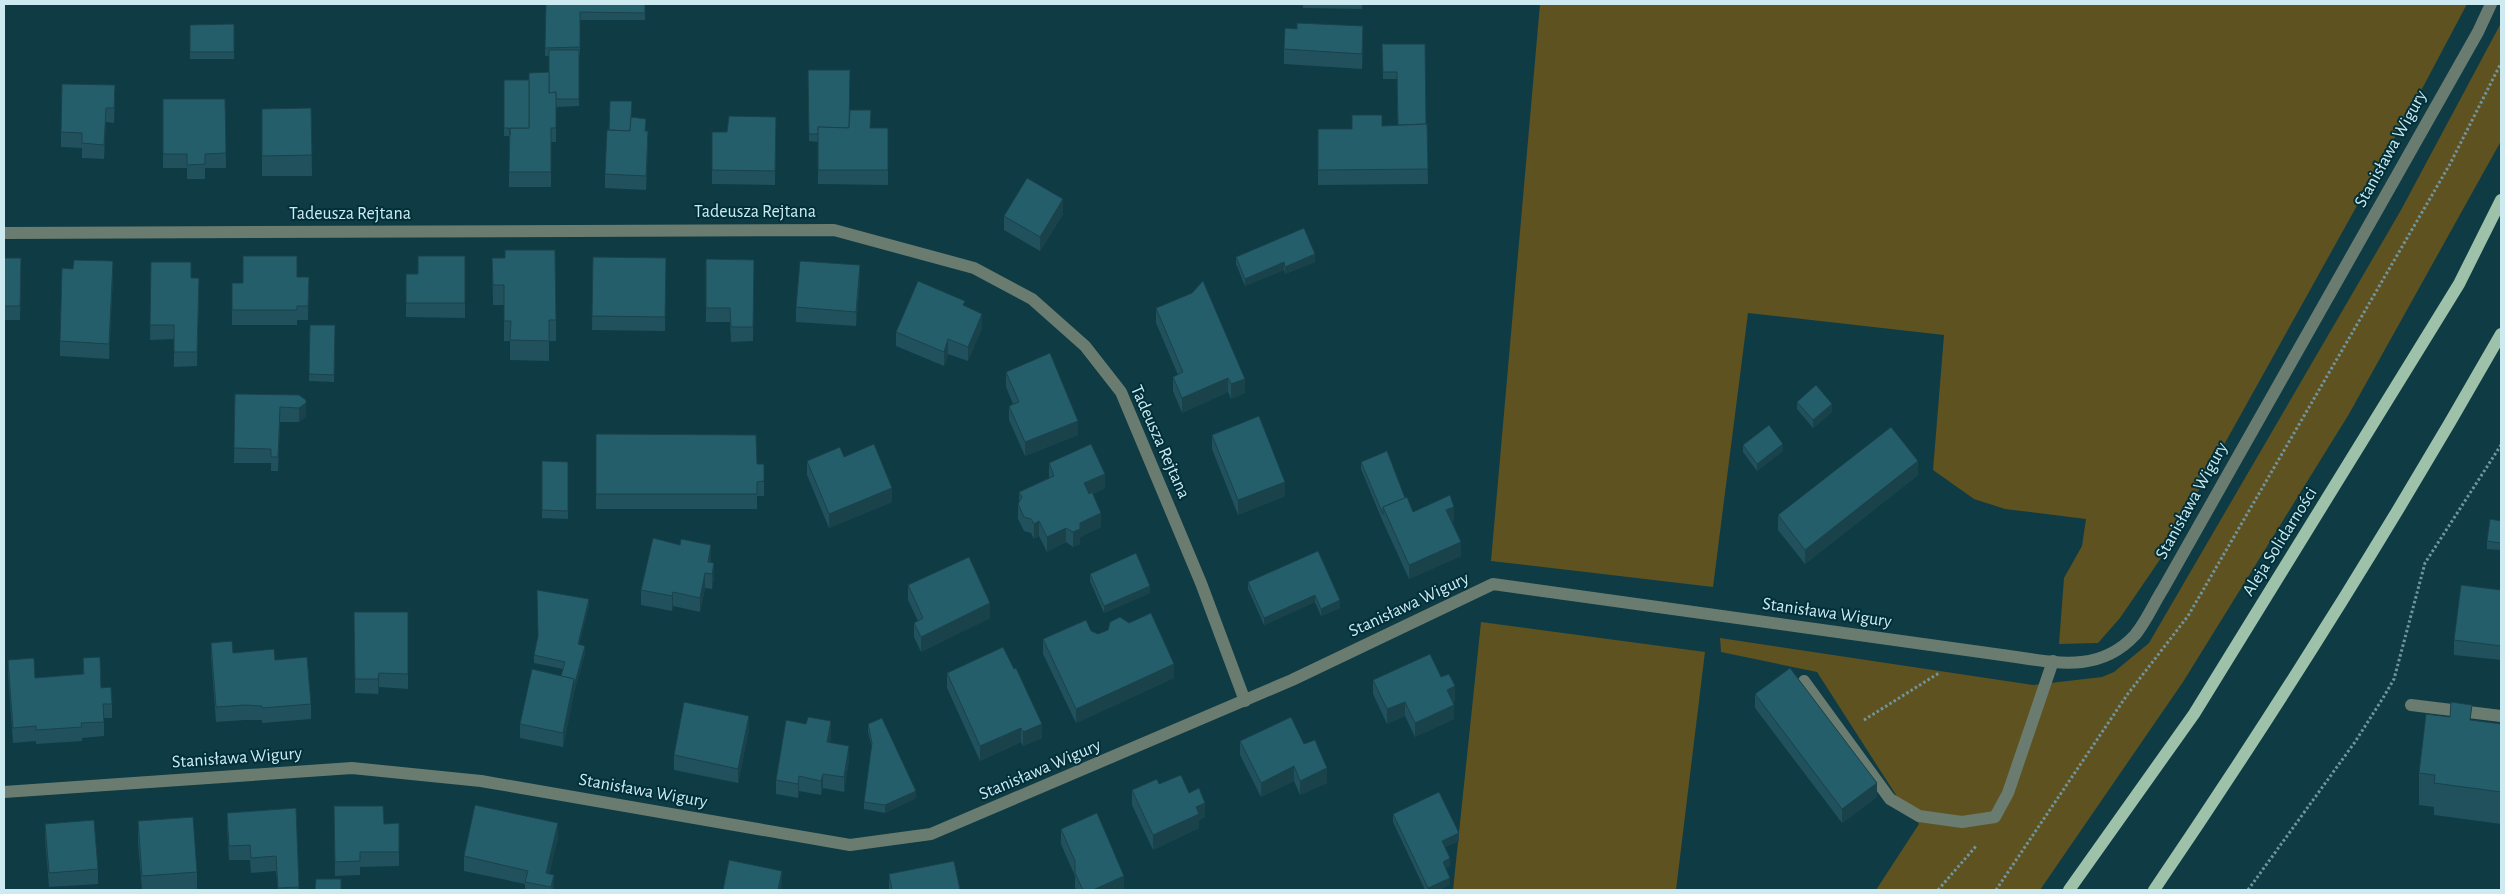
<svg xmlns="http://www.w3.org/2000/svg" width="2505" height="894" font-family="'Alegreya Sans',sans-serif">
  <rect width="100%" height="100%" fill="#0e3b44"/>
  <g fill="#5e5221">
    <polygon points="1540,4 2467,4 2423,87 2161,558 2120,618 2098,643 2059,644 2064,578 2082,546 2086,519 2005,509 1974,499 1933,470 1944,335 1748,313 1713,587 1491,561"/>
    <polygon points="2501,23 2501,141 2349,414 2183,682 2040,890 1876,890 1919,824 1896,795 1817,672 1721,652 1720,638 2033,685 2102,677 2114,672 2149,643 2401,210"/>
    <polygon points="1481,622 1705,652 1676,890 1453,890"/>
  </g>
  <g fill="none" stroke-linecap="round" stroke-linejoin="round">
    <g stroke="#71959d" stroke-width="3" stroke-dasharray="2.5 2.5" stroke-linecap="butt">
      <polyline points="1864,720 1939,673"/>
      <polyline points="1938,890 1977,845"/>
      <polyline points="1996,890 2127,695 2188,616 2450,164 2501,63"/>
      <polyline points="2248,890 2355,742 2383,698 2394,679 2425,563 2501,445"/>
    </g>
    <g stroke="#6a7c6f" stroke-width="12">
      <polyline points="4,233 834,230 974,268 1032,299 1085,346 1121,392 1201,583 1245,701"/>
      <polyline points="1804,681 1890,799 1919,816 1962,822 1995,817 2008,793 2053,661"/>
      <polyline points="2411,705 2501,716"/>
      <path d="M4,792L352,768L481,781L850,845L931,834L1292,680L1493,584L2002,655C2050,661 2097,676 2135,635C2146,622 2154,603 2163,589L2478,32L2491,4"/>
    </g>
    <g stroke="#9ec2a9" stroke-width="12">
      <polyline points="2069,890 2194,714 2459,284 2501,200"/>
      <path d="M2154,890C2277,709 2393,524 2501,334"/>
    </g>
  </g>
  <g fill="#20515c">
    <polygon points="546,4 645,4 645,20 580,20 580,55 579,55 579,106 556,107 556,142 551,142 551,187 509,187 509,136 504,136 504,80 529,80 549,72 549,56 545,56"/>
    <polygon points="1303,4 1362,4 1362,9 1303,8"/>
    <polygon points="234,24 234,59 190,59 190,25"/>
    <polygon points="1363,41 1362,69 1284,64 1284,49"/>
    <polygon points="1382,44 1426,124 1427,124 1428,184 1318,185 1318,129 1352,129 1382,126 1398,125 1397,79 1383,79"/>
    <polygon points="808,70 850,110 871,128 888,128 888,185 818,184 818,142 809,141"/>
    <polygon points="163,99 225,99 226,168 205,168 205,179 187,179 187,168 163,168"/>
    <polygon points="115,100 114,123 106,122 104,159 82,158 82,148 61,147 61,132"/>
    <polygon points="311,108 312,176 262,176 262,109"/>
    <polygon points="776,117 775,185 712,184 712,132 727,132"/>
    <polygon points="632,118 646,131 648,146 646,190 605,188 605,174 609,130"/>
    <polygon points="1063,214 1040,251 1004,230 1004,216"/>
    <polygon points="465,256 465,318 406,317 406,274 418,274"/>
    <polygon points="593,257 666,258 665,331 592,330"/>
    <polygon points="1236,257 1315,262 1285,274 1284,270 1245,286 1236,264"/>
    <polygon points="4,258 21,273 20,320 4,320"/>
    <polygon points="492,258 556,320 556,341 549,341 549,361 510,360 510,341 504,341 504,305 493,305"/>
    <polygon points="706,259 754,260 753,341 731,342 730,322 706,322"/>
    <polygon points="151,262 191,278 199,293 197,366 174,367 174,339 150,340"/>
    <polygon points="113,276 109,359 60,356 60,341"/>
    <polygon points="297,277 309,277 308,320 297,320 297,325 232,325 232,283 243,283"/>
    <polygon points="860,279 856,326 796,322 796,307"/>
    <polygon points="965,306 982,328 968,361 948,354 944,366 896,346 896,332"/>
    <polygon points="1156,308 1245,393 1231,399 1228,392 1182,413 1173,391 1173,377 1178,375 1156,323"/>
    <polygon points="310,325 335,325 334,382 309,381"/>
    <polygon points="1006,372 1078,435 1025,456 1009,420 1009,406 1013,404 1006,387"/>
    <polygon points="235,394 299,395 306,417 299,422 280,422 278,471 271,471 271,463 234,463"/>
    <polygon points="1797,402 1832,412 1813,428 1797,409"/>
    <polygon points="596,434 757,464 764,464 764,496 757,496 757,509 596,509"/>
    <polygon points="1212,435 1285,496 1238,515 1212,449"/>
    <polygon points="1743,445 1783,451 1757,471 1743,452"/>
    <polygon points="844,457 892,502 829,528 807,475 807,461"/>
    <polygon points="542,461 568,462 568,519 542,518"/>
    <polygon points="1361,462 1405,498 1413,512 1454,521 1452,522 1461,556 1409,579 1383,522 1361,469"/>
    <polygon points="1049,463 1105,488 1093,494 1101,527 1080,537 1080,544 1073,547 1066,542 1047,552 1039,536 1034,539 1031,533 1024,531 1018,519 1018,504 1019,502 1019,492 1049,478"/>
    <polygon points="1918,475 1805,564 1778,530 1778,515"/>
    <polygon points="2501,521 2501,550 2487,549 2487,541"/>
    <polygon points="1318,551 1340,608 1321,616 1315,602 1264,625 1248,589 1248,582"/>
    <polygon points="711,560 711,562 714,578 712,589 705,588 700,612 673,606 672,611 641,605 641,590"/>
    <polygon points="1090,574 1150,593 1104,613 1090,581"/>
    <polygon points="908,585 990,618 921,652 914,637 914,623 918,621 908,600"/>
    <polygon points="2501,590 2501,660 2454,655 2454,640"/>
    <polygon points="589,606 579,644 585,653 574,693 563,747 520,738 520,724 561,676 563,669 534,663 534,655"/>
    <polygon points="354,612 408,612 408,689 379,687 378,694 355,693"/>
    <polygon points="1091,631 1098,634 1174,678 1076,723 1043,654 1043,639"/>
    <polygon points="211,643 233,653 275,660 311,704 311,719 262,723 262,720 245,720 216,722 211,657"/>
    <polygon points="83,658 112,704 112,718 104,718 104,736 82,738 82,741 36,744 36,741 13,743 8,675 8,660 35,678 83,674"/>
    <polygon points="947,673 1042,738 1023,746 1021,742 980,761 947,688"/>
    <polygon points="1441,677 1455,701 1453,702 1454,719 1415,737 1405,716 1387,724 1373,694 1373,680"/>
    <polygon points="1755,694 1877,797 1842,823 1755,708"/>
    <polygon points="2472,720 2501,724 2501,824 2434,815 2434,807 2419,805 2419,773"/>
    <polygon points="868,724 916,798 885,813 864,809 864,802 872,748 868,732"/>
    <polygon points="749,730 738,783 674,770 674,755"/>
    <polygon points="831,735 830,742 849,760 844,792 823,788 821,795 799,791 798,798 776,794 776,780"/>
    <polygon points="1240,741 1304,744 1327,783 1300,795 1294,781 1261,797 1240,755"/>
    <polygon points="1159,784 1205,817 1199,820 1199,828 1153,850 1132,805 1132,790"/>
    <polygon points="334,806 384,824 399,823 399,866 360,867 360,875 335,876"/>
    <polygon points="296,808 299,890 278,890 276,871 251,873 250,860 229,860 227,827 227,813"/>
    <polygon points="1393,814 1459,841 1445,847 1450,866 1446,868 1450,885 1439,890 1425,890 1393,822"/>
    <polygon points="138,821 197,872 197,890 142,890 138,842"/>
    <polygon points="45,824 98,869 98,884 49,887 45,838"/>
    <polygon points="1061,829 1124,890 1077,890 1075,888 1075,876 1061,844"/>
    <polygon points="558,838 549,874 554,875 554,890 525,890 525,884 464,871 464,856"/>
    <polygon points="889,874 960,890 889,890"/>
  </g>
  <g fill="#1a424b">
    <polygon points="1363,26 1363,41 1362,69 1362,54"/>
    <polygon points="115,85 115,100 114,123 114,108"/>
    <polygon points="106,108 106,122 104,159 104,145"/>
    <polygon points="648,131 648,146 646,190 646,176"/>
    <polygon points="1063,199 1063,214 1040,251 1040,237"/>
    <polygon points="1315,254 1315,262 1285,274 1285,267"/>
    <polygon points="113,261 113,276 109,359 109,344"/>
    <polygon points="1284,262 1284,270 1245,286 1245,279"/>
    <polygon points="860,265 860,279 856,326 856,312"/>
    <polygon points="199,278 199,293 197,366 197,352"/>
    <polygon points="982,314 982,328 968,361 968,347"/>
    <polygon points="948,339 948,354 944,366 944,352"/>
    <polygon points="1228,378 1228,392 1182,413 1182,398"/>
    <polygon points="1245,379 1245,393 1231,399 1231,384"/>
    <polygon points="306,403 306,417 299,422 299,408"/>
    <polygon points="1832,404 1832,412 1813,428 1813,420"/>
    <polygon points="280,407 280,422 278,471 278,457"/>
    <polygon points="1078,421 1078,435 1025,456 1025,442"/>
    <polygon points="1783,444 1783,451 1757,471 1757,464"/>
    <polygon points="1918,461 1918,475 1805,564 1805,550"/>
    <polygon points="1105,474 1105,488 1084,498 1084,483"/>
    <polygon points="1285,482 1285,496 1238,515 1238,500"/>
    <polygon points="892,488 892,502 829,528 829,514"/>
    <polygon points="1454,507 1454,521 1446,525 1446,510"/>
    <polygon points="1101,513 1101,527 1080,537 1080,544 1073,547 1073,532 1080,523"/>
    <polygon points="1039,521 1039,536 1034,539 1034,524"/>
    <polygon points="1066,528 1066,542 1047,552 1047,537"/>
    <polygon points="1461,542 1461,556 1409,579 1409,565"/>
    <polygon points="711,545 711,560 708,574 708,562"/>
    <polygon points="714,563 714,578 712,589 712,574"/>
    <polygon points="705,573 705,588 700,612 700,598"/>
    <polygon points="1150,586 1150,593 1104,613 1104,606"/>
    <polygon points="673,592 673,606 672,611 672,596"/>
    <polygon points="1315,595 1315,602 1264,625 1264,618"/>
    <polygon points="589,599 589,606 578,651 578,644"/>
    <polygon points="1340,600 1340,608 1321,616 1321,609"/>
    <polygon points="990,603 990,618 921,652 921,637"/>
    <polygon points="585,646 585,653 574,693 563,747 563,733 574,679"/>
    <polygon points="1174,664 1174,678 1076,723 1076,709"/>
    <polygon points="379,673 379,687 378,694 378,679"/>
    <polygon points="1455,686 1455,701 1447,704 1447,690"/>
    <polygon points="1405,702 1405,716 1387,724 1387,709"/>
    <polygon points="1454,705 1454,719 1415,737 1415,723"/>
    <polygon points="749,716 749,730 738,783 738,769"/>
    <polygon points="831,721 831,735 827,756 827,742"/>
    <polygon points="1042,724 1042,738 1023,746 1023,732"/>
    <polygon points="1021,728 1021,742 980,761 980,746"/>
    <polygon points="849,746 849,760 844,792 844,777"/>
    <polygon points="1294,766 1294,781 1261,797 1261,783"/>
    <polygon points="1327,768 1327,783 1300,795 1300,781"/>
    <polygon points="823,774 823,788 821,795 821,781"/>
    <polygon points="799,776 799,791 798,798 798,784"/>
    <polygon points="1877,783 1877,797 1842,823 1842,809"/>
    <polygon points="916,791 916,798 885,813 885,805"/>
    <polygon points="1205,803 1205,817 1199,820 1199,828 1153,850 1153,835 1196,807"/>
    <polygon points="558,823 558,838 546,888 546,873"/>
    <polygon points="1459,833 1459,841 1442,849 1442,841"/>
    <polygon points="1450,858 1450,866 1443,869 1443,862"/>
    <polygon points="782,871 782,885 781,890 778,890"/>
    <polygon points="554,875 554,890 551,890"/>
    <polygon points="1124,876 1124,890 1093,890"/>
    <polygon points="1450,878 1450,885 1439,890 1428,890 1428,888"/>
  </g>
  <g fill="#255e6b" stroke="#1a424b">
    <polygon points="546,4 645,4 645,13 580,12 580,47 545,48"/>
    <polygon points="1297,23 1363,26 1362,54 1284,49 1285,28 1297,29"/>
    <polygon points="234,24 234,52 190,52 190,25"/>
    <polygon points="1382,44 1425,44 1426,124 1398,125 1397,72 1383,72"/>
    <polygon points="549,50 579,50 579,99 556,99 556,92 549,93"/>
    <polygon points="808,70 850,70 849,128 818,127 818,134 809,134"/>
    <polygon points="549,72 549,93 556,92 556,128 551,128 551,172 509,172 510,128 529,128 529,73"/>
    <polygon points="504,80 529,80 529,128 510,128 510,135 509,128 504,128"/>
    <polygon points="62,84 115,85 114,108 106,108 104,145 82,143 82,133 61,132"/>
    <polygon points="163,99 225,99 226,153 205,154 205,164 187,165 187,154 163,154"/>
    <polygon points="610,101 632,101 630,131 609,130"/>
    <polygon points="311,108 312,155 262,156 262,109"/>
    <polygon points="850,110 871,110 870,128 888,128 888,170 818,170 818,127 849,128"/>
    <polygon points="1352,115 1382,115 1382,126 1427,124 1428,169 1318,170 1318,129 1352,129"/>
    <polygon points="729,116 776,117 775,171 712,170 712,132 727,132"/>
    <polygon points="631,117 646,119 645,131 648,131 646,176 605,174 607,130 630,131"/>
    <polygon points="1027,178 1063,199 1040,237 1004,216"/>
    <polygon points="1304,228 1315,254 1285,267 1284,262 1245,279 1236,257"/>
    <polygon points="505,250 555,250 556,320 549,320 549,341 510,340 511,321 504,321 504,285 493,285 492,258 505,258"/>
    <polygon points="243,256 297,256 297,277 309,277 308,306 297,306 297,310 232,310 232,283 243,283"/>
    <polygon points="418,256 465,256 465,303 406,303 406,274 418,274"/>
    <polygon points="593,257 666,258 665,317 592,316"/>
    <polygon points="4,258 21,258 20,306 4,306"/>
    <polygon points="706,259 754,260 753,327 731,327 730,308 706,308"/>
    <polygon points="74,260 113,261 109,344 60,341 62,268 73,269"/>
    <polygon points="800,261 860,265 856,312 796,307"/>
    <polygon points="151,262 191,262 191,278 199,278 197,352 174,352 174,325 150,325"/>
    <polygon points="918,281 965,301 963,305 982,314 968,347 948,339 944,352 896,332"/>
    <polygon points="1203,281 1245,379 1231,384 1228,378 1182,398 1173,377 1183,372 1156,308 1192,293"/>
    <polygon points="310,325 335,325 334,375 309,374"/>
    <polygon points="1050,353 1078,421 1025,442 1009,406 1019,402 1006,372"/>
    <polygon points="1816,385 1832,404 1813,420 1797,402"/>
    <polygon points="235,394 299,395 306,400 306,403 299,408 280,407 278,457 271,457 271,449 234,448"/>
    <polygon points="1259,416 1285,482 1238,500 1212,435"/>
    <polygon points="1769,425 1783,444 1757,464 1743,445"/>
    <polygon points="1891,427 1918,461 1805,550 1778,515"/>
    <polygon points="596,434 756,435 757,464 764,464 764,481 757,482 757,494 596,494"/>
    <polygon points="874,444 892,488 829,514 807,461 840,447 844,457"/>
    <polygon points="1091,444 1105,474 1084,483 1089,494 1092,492 1101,513 1080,523 1080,529 1073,532 1066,528 1047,537 1039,521 1034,524 1031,519 1024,517 1018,504 1022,497 1019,492 1054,476 1049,463"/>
    <polygon points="1387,451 1405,498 1383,507 1383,514 1361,462"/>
    <polygon points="542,461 568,462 568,511 542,510"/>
    <polygon points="1450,495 1454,507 1446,510 1461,542 1409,565 1383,507 1407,497 1413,512"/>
    <polygon points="2490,519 2501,521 2501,543 2487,541"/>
    <polygon points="653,538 680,545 681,539 711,545 708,562 714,563 712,574 705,573 700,598 673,592 672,596 641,590"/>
    <polygon points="1318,551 1340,600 1321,609 1315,595 1264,618 1248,582"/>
    <polygon points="1136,553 1150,586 1104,606 1090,574"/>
    <polygon points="969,557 990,603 921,637 914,623 923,618 908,585"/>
    <polygon points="2461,585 2501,590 2501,646 2454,640"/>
    <polygon points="537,590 589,599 578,644 585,646 574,686 574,679 561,676 565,662 534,655 538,636"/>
    <polygon points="354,612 408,612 408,674 379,673 378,679 355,679"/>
    <polygon points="1151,613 1174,664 1076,709 1043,639 1086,620 1091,631 1098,634 1108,630 1110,622 1120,617 1129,623"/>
    <polygon points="232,641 233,653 274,649 275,660 307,657 311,704 262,708 262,706 245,705 216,707 211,643"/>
    <polygon points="1003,647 1014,669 1016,668 1042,724 1023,732 1021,728 980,746 947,673"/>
    <polygon points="1430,654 1441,677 1449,674 1455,686 1447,690 1454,705 1415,723 1405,702 1387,709 1373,680"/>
    <polygon points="100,657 101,688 111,687 112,704 103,704 104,722 81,723 82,727 36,730 36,726 13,728 8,660 34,658 35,678 84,674 83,658"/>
    <polygon points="1790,668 1877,783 1842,809 1755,694"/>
    <polygon points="532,669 574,679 563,733 520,724"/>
    <polygon points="684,702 749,716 738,769 674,755"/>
    <polygon points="2451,702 2472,705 2470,720 2501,724 2501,792 2434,783 2435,775 2419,773 2426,714 2450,717"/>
    <polygon points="808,717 831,721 827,742 849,746 844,777 823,774 821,781 799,776 798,784 776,780 786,720 806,724"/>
    <polygon points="1291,717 1304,744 1315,740 1327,768 1300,781 1294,766 1261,783 1240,741"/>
    <polygon points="882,718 916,791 885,805 864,802 872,743 868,724"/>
    <polygon points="1181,775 1189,793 1199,788 1205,803 1196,807 1199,814 1153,835 1132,790 1157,779 1159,784"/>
    <polygon points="1439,792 1459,833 1442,841 1450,858 1443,862 1450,878 1428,888 1393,814"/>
    <polygon points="475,805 558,823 546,873 554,875 551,887 525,882 528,871 464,856"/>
    <polygon points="334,806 383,806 384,824 399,823 399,852 360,852 360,861 335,862"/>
    <polygon points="296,808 299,887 278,888 276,856 251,858 250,845 229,846 227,813"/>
    <polygon points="1097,813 1124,876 1093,890 1083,890 1075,873 1075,861 1061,829"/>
    <polygon points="193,817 197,872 142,876 138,821"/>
    <polygon points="94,820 98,869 49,873 45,824"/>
    <polygon points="729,860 782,871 778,890 723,890"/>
    <polygon points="954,861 960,890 892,890 889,874"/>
    <polygon points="316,879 341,879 341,890 315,890"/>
  </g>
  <g text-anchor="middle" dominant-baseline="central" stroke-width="4" stroke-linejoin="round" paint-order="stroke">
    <g font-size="18" fill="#ceeaf1" stroke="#01303a">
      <text transform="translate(2391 149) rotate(-61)">Stanisława Wigury</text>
      <text x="755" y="212">Tadeusza Rejtana</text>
      <text x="350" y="214">Tadeusza Rejtana</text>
      <text transform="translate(1160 442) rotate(66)">Tadeusza Rejtana</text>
      <text transform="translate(2192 501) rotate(-61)">Stanisława Wigury</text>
      <text transform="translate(2280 542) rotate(-58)">Aleja Solidarności</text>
      <text transform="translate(1409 605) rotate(-25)">Stanisława Wigury</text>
      <text transform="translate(1827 613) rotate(8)">Stanisława Wigury</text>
      <text transform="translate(237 758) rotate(-4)">Stanisława Wigury</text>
      <text transform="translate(1040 770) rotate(-23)">Stanisława Wigury</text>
      <text transform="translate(643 791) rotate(10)">Stanisława Wigury</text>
    </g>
  </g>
  <rect width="2505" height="894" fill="none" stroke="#ceeaf1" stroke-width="10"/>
</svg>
